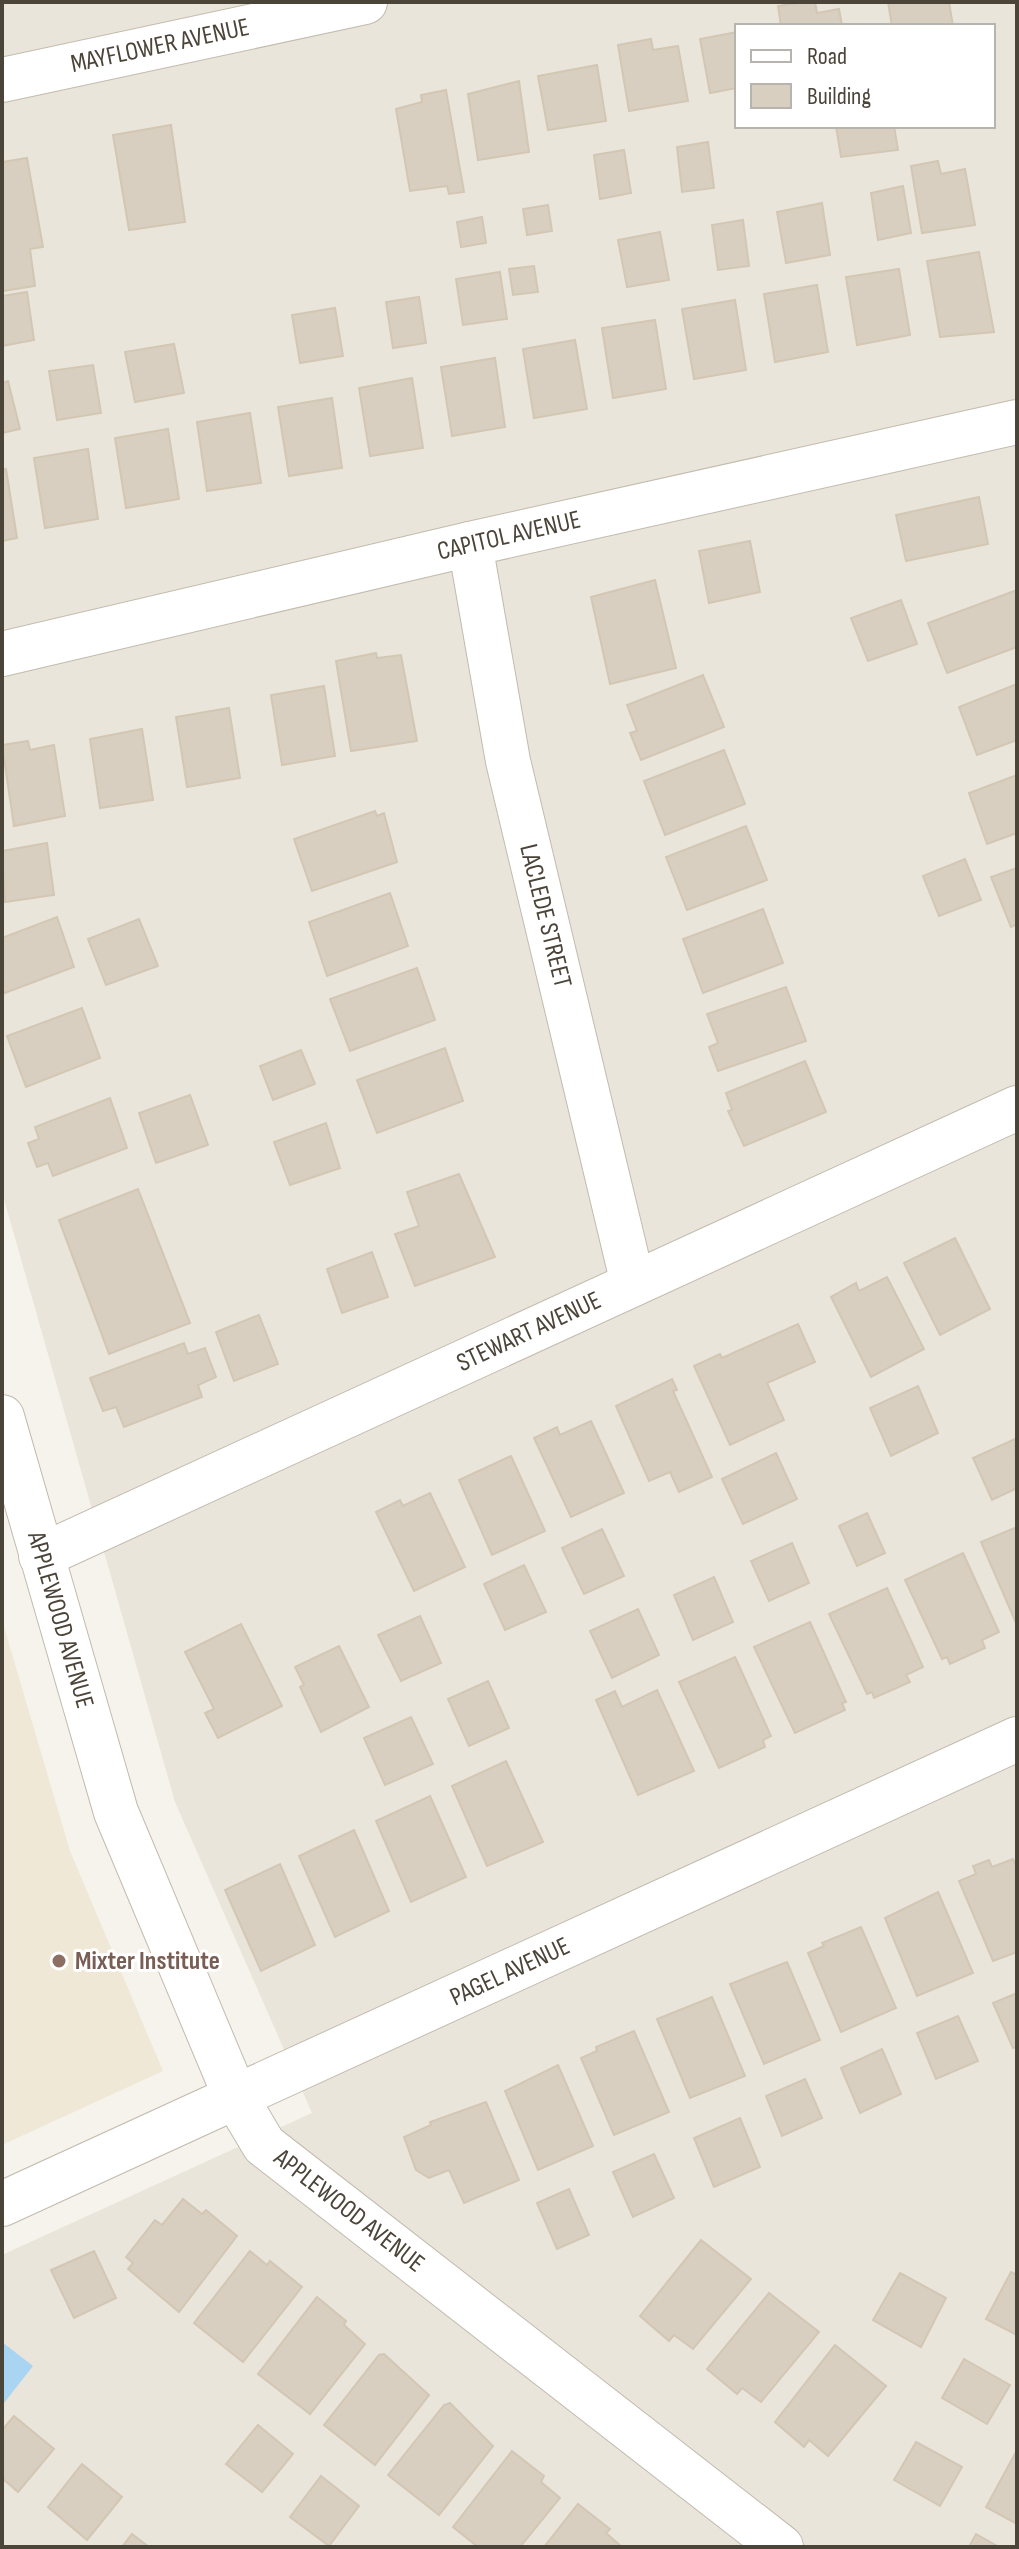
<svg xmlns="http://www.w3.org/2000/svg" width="1019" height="2549" font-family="'Sofia Sans Condensed',sans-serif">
  <rect width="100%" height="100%" fill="#f6f3ec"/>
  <path fill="#eae5da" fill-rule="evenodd" d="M2,2H1017V2547H2V2255L312,2113L175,1802L2,1192ZM737,26H993V126H737Z"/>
  <polygon fill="#efe8d6" points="2,1620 70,1851 163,2071 2,2145"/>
  <polygon fill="#a9d4f2" points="2,2342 33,2366 4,2403 2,2402"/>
  <g fill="#d8cfc1" stroke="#d3c7b4" stroke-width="2">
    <polygon points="803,2 815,2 817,13 839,9 842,26 781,26 778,6"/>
    <polygon points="888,2 949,2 953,26 892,26"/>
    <polygon points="737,32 737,88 710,93 700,39"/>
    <polygon points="651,39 653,50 678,46 688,101 629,111 618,45"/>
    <polygon points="597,65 606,121 548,130 538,76"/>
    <polygon points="519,81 529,152 478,160 468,94"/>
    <polygon points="446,90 464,192 449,194 447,186 410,191 396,109 422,102 421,95"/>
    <polygon points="171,125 185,222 129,230 113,135"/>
    <polygon points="836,126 894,126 898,150 841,157"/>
    <polygon points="708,142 714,188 682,192 677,147"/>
    <polygon points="624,150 631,193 600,199 594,155"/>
    <polygon points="27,158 43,247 30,249 35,286 3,291 2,162"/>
    <polygon points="938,161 941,174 965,169 975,225 922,233 911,166"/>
    <polygon points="903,186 911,233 878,240 871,193"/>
    <polygon points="822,203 830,255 786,263 777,212"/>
    <polygon points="548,205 552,231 527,235 523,209"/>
    <polygon points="482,217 486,243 461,247 457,222"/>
    <polygon points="743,220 749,266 718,270 712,225"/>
    <polygon points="660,232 669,280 627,287 618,240"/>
    <polygon points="979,252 994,332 940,337 927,261"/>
    <polygon points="534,266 538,292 513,295 509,269"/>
    <polygon points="899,269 910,335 857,345 846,277"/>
    <polygon points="500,272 507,319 463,325 456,279"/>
    <polygon points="817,285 828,352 775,362 764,294"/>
    <polygon points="27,292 34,340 2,346 2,296"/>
    <polygon points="419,297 426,343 393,348 386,302"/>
    <polygon points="735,300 746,370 694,379 682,309"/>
    <polygon points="335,308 343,356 300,363 292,315"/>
    <polygon points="655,320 666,389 613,398 602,328"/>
    <polygon points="575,340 587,409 534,418 523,349"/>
    <polygon points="174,344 184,393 135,402 125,352"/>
    <polygon points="495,358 505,427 452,436 441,367"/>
    <polygon points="93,365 101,413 57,420 49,371"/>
    <polygon points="412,378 423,448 370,456 359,388"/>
    <polygon points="8,381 20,429 2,433 2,383"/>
    <polygon points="332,398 342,468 289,476 278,407"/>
    <polygon points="250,413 261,483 207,491 197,422"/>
    <polygon points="168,429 179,499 126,508 115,438"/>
    <polygon points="88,449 98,519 45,528 34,458"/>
    <polygon points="6,469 17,538 2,541 2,470"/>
    <polygon points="979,497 988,544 906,561 896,515"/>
    <polygon points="750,541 760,592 709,603 699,551"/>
    <polygon points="655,580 676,668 610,684 591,597"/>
    <polygon points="1017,590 1017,647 947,673 928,623"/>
    <polygon points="901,600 917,644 868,661 851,618"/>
    <polygon points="376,653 377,658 401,655 417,741 351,751 336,661"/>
    <polygon points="703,675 724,727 641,760 630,733 637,731 627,705"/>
    <polygon points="1017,684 1017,740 977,755 959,707"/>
    <polygon points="324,686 335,756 282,765 271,695"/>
    <polygon points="229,708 240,778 187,787 176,717"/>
    <polygon points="142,729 153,800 100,808 90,739"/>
    <polygon points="28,741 30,750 54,745 65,816 14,826 2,745"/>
    <polygon points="724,750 745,804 665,835 644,781"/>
    <polygon points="1017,775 1017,833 987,844 969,793"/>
    <polygon points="375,811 377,816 384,813 397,862 312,891 294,839"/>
    <polygon points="746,826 767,880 687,910 666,857"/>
    <polygon points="47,843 54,895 5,902 2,851"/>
    <polygon points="965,859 981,900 939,916 923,876"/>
    <polygon points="1017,868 1017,924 1011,927 991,877"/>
    <polygon points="390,893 408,946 327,976 309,922"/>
    <polygon points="763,909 783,963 703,993 683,939"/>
    <polygon points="57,917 74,967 2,994 2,938"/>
    <polygon points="139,919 158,966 106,985 88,939"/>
    <polygon points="417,968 435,1020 350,1051 330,999"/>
    <polygon points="786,987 806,1041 718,1071 709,1047 718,1043 707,1014"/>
    <polygon points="82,1008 100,1058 26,1087 7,1036"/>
    <polygon points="445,1048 463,1101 377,1133 357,1080"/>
    <polygon points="301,1050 315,1084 273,1100 260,1066"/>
    <polygon points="805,1061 826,1112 744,1146 728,1111 732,1110 726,1093"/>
    <polygon points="190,1095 208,1145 156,1163 139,1113"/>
    <polygon points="110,1098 127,1148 53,1176 48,1163 37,1167 28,1143 39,1139 35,1127"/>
    <polygon points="326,1123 340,1168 290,1185 274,1142"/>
    <polygon points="459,1174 495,1257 415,1286 395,1234 419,1226 407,1192"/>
    <polygon points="138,1189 190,1323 109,1354 59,1220"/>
    <polygon points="955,1238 990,1309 940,1335 904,1263"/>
    <polygon points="372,1252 388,1297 342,1313 327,1269"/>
    <polygon points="887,1277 924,1349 871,1377 831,1297 856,1283 859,1291"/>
    <polygon points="259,1315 278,1364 234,1381 216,1332"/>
    <polygon points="798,1324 815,1362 767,1383 784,1420 730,1445 694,1366 720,1354 722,1358"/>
    <polygon points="184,1343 188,1354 205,1348 216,1377 198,1385 202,1397 124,1427 116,1407 103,1411 90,1378"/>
    <polygon points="672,1379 677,1390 673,1391 712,1477 679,1492 670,1472 649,1481 616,1406"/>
    <polygon points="918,1386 938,1433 891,1456 870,1408"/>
    <polygon points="591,1421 624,1493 571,1517 534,1438 557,1427 560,1435"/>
    <polygon points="1015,1439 1017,1488 992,1500 973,1458"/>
    <polygon points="776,1453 797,1499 743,1524 722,1479"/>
    <polygon points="511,1456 545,1531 492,1555 459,1480"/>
    <polygon points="430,1493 465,1567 414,1591 376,1512 400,1500 403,1506"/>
    <polygon points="867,1513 885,1553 857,1566 839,1526"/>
    <polygon points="1017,1527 1017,1623 1016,1623 981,1542"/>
    <polygon points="602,1529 624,1576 584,1594 562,1548"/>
    <polygon points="792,1543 809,1583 769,1601 751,1561"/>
    <polygon points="963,1553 999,1632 982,1640 985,1648 950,1664 947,1657 942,1659 905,1580"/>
    <polygon points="524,1565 546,1612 505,1630 484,1584"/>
    <polygon points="714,1577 733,1622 693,1640 674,1595"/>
    <polygon points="887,1588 923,1667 906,1675 910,1682 874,1698 872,1692 867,1694 829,1614"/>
    <polygon points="638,1609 659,1655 612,1678 590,1631"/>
    <polygon points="420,1616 441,1663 401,1681 378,1635"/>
    <polygon points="810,1622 846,1702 842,1703 845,1710 795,1733 754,1647"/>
    <polygon points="241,1624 282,1706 218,1738 205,1713 214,1709 185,1652"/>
    <polygon points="339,1646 369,1707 321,1732 300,1687 304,1685 295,1667"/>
    <polygon points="735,1657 771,1736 763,1740 765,1747 719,1768 679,1682"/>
    <polygon points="488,1681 509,1728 469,1746 448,1699"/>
    <polygon points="657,1690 694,1771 638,1795 596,1700 615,1691 622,1707"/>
    <polygon points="411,1717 433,1764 385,1785 364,1738"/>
    <polygon points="506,1761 543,1842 487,1866 452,1786"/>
    <polygon points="430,1796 466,1877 411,1902 376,1821"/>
    <polygon points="354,1830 389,1911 335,1937 299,1856"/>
    <polygon points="1013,1859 1017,1868 1017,1952 993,1961 959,1881 976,1874 973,1866 989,1860 992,1867"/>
    <polygon points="280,1864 315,1945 261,1971 225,1890"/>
    <polygon points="938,1892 973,1973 917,1996 885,1918"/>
    <polygon points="861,1927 896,2008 841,2032 808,1953 824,1946 822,1943"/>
    <polygon points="787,1962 820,2040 764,2064 730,1984"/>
    <polygon points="1017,1993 1017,2047 1013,2048 993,2003"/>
    <polygon points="712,1997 745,2076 690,2098 657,2019"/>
    <polygon points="958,2016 978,2061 936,2079 917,2033"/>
    <polygon points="634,2031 669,2112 614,2135 581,2058 597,2051 596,2047"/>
    <polygon points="882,2049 901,2094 860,2113 841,2068"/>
    <polygon points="558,2065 593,2146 538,2170 505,2091"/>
    <polygon points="805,2079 822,2118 782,2136 766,2096"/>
    <polygon points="486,2102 519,2180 464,2203 449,2170 429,2178 416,2170 404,2137 431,2125 430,2122"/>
    <polygon points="740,2118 760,2167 714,2187 694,2138"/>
    <polygon points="654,2154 674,2198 633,2217 613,2172"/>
    <polygon points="569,2189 589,2235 557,2249 537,2203"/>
    <polygon points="183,2199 202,2214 206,2210 237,2236 179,2312 128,2269 133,2263 126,2257 155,2220 162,2225"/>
    <polygon points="701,2240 751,2279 693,2349 674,2335 669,2341 640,2316"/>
    <polygon points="94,2251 116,2298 74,2318 51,2270"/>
    <polygon points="250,2251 267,2265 270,2261 302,2287 243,2362 194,2323"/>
    <polygon points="1011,2272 1017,2275 1017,2335 986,2319"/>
    <polygon points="900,2273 946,2298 921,2347 873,2320"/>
    <polygon points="769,2293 819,2332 761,2402 742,2388 737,2394 707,2369"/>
    <polygon points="317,2297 346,2321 344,2325 365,2344 310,2414 258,2374"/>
    <polygon points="835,2345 886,2386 828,2456 809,2440 804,2447 775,2422"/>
    <polygon points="384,2354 429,2395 375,2465 324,2425 379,2355"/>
    <polygon points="964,2359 1010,2385 987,2424 942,2398"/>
    <polygon points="450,2403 493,2446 439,2515 388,2475 444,2405"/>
    <polygon points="14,2416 54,2449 18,2492 2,2478 2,2430"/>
    <polygon points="258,2425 293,2454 262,2492 226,2464"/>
    <polygon points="916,2442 962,2467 940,2506 894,2480"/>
    <polygon points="1017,2450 1017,2524 986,2507"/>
    <polygon points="512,2451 544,2476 541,2482 560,2498 520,2547 478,2547 453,2527"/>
    <polygon points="82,2464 122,2497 87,2540 48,2507"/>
    <polygon points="321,2476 359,2506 329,2546 290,2517"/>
    <polygon points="578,2504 610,2529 606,2533 622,2547 544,2547"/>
    <polygon points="132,2534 149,2547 122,2547"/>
    <polygon points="976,2534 999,2547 969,2547"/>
  </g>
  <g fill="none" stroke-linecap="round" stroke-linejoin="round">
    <defs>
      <g id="minor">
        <polyline points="2,80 365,2"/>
        <polyline points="470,544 508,761 633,1284"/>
        <polyline points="2,654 470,544 1017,422"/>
        <polyline points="2,1417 116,1812 236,2098 264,2145 781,2547"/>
        <polyline points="41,1556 1017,1108"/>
        <polyline points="2,2204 1017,1739"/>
      </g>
    </defs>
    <use href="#minor" stroke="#c2bbae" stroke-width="46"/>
    <use href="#minor" stroke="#fff" stroke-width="44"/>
  </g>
  <circle fill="#8d6e63" stroke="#fff" stroke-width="3" cx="59" cy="1961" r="8"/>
  <g text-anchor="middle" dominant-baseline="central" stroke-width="6" stroke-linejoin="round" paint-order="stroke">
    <g font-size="26" fill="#4b4439" stroke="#fff">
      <text transform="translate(160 46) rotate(-12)">MAYFLOWER AVENUE</text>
      <text transform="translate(509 536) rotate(-13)">CAPITOL AVENUE</text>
      <text transform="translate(545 916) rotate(76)">LACLEDE STREET</text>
      <text transform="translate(529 1332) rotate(-25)">STEWART AVENUE</text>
      <text transform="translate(60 1620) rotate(74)">APPLEWOOD AVENUE</text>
      <text transform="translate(510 1972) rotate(-25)">PAGEL AVENUE</text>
      <text transform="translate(349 2211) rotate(38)">APPLEWOOD AVENUE</text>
    </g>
    <g font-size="26" font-weight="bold" fill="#785e54" stroke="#fff" text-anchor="start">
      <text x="75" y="1961">Mixter Institute</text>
    </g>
  </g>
  <rect width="1019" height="2549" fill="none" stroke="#4b4439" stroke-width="8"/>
  <rect x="735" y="24" width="260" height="104" fill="#ffffff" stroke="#b7b4b0" stroke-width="2"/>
  <rect x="751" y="50" width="40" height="12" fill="#ffffff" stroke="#b7b4b0" stroke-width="2"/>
  <text x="807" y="64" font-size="24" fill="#4b4439">Road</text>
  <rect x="751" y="84" width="40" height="24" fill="#d8cfc1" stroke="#b7b4b0" stroke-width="2"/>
  <text x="807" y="104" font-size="24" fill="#4b4439">Building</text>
</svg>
